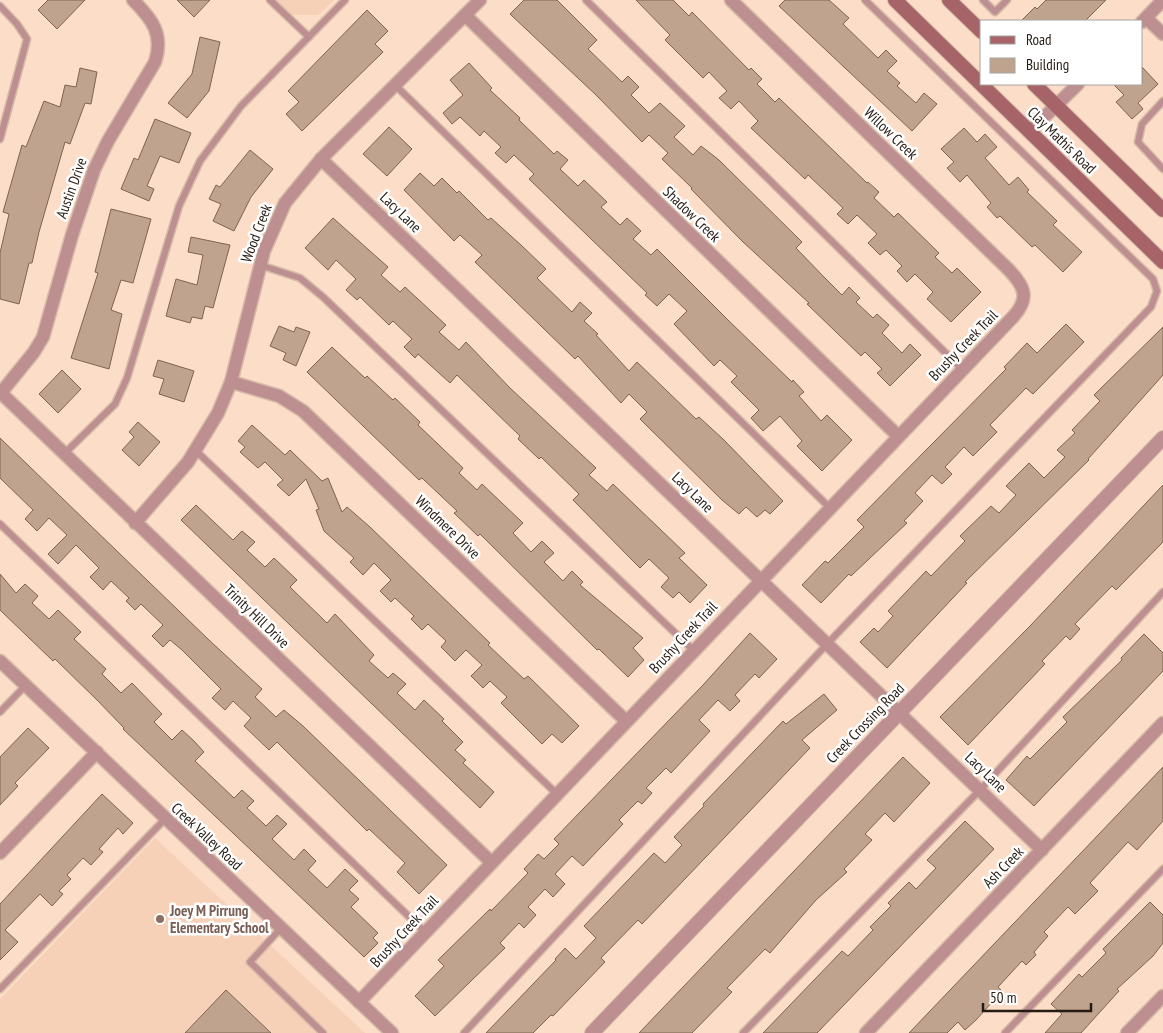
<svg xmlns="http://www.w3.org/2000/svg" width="1163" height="1033" font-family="'PT Sans Narrow',sans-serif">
  <rect width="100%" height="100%" fill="#fcddc7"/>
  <g fill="#f6d1b7">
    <polygon points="271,0 334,0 318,15 286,15"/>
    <polygon points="155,838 365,1033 0,1033 0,999"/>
  </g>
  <g fill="#c0a38e" stroke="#7e6450">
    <polygon points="48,0 85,0 57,29 38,10"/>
    <polygon points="177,0 210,0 194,17"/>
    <polygon points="524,0 557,0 597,40 588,49 622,82 628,76 639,87 631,95 649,113 660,103 685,126 674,137 693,155 701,146 719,160 802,242 796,248 824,277 842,295 849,287 860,298 856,302 873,318 877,314 889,325 882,333 902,353 910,344 921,355 890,386 877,373 882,369 865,352 861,356 837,333 807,304 809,303 742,241 691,189 692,188 662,159 668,153 649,135 642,142 597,96 510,14"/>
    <polygon points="636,0 673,0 689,16 692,12 749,70 751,68 762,79 757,84 775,102 779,98 867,183 868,182 879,192 874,198 894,217 898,213 939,253 935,257 952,273 957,268 981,292 951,322 927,299 933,292 915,274 907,282 897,271 902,266 886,250 880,255 868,243 877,234 857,215 848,224 837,214 843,208 808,175 805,179 751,128 758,121 739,101 731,109 719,98 727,91 709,72 703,78 665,40 670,35"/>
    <polygon points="785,0 829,0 849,18 843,24 878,58 886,50 897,61 887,71 900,83 897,86 916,103 924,93 937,104 912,131 779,6"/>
    <polygon points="1046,0 1106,0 1085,21 1021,21 1035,7 1037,9"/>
    <polygon points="367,10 388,31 375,44 383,52 302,131 286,114 299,102 288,91"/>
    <polygon points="200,37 220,42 209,91 187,118 168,103 192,74"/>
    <polygon points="469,63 492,88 490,90 520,118 519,120 554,154 557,151 568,160 560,169 578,186 584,180 607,202 601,207 620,225 627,218 641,231 633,239 651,255 657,249 727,319 792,382 793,380 804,392 799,396 821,421 827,415 852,440 822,471 797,446 802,441 780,416 763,431 751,418 759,410 731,382 737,376 720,360 714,366 674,324 687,311 669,294 657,306 645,295 647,293 529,179 534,174 514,155 506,163 495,153 501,147 484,131 480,136 460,117 452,124 443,113 463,95 450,80"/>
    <polygon points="1142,67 1158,84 1138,103 1143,109 1132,119 1116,102 1124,95 1113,84 1142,84"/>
    <polygon points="80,68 97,72 91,104 85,103 70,144 65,142 39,232 32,263 29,263 19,304 0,299 0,253 9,214 3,212 22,145 26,147 44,101 60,107 65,85 76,87"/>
    <polygon points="155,119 191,133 179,163 160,156 147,186 154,189 149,201 121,189 134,158 138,160"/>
    <polygon points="389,127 412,149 387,176 363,154"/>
    <polygon points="964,128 977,142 985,134 997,147 985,158 1009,185 1018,177 1029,190 1027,192 1057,221 1053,225 1082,252 1063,272 1035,245 1032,247 1000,216 997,218 987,207 991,203 967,175 960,182 947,168 954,162 941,149"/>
    <polygon points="250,150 273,169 251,197 234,231 213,221 221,204 209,199 216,185 220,187"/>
    <polygon points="420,173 434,186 442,178 457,193 459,191 488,220 491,218 521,245 546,269 537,278 572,312 580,302 592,313 584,321 598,334 596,335 629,371 637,362 696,419 699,417 724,440 783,501 770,514 765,510 757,517 746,507 739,514 722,500 640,419 647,412 629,394 621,403 578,356 575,359 475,262 482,255 460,235 454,241 404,190"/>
    <polygon points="111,209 151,219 133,283 121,280 111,310 122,314 109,369 71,358 98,273 95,272"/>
    <polygon points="333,218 388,267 381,275 400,292 405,287 446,325 439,332 459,350 466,342 510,388 596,468 589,475 607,491 613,484 685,553 679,558 707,585 690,603 679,592 673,598 661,587 669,578 649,559 640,568 632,560 573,500 579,494 541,457 539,459 518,439 520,436 457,375 450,383 418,354 415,358 404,347 412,339 393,321 389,325 360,297 357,300 346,290 356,279 336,260 328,270 305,248"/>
    <polygon points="191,237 230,245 213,308 205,306 202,319 192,317 190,323 166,316 176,279 197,285 203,255 188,252"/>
    <polygon points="1066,324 1084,342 1033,394 1026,388 990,425 997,432 973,456 964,447 945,467 952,474 942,484 932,475 915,493 923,501 904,521 907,523 851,576 849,574 821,603 802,585 825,561 828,563 864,527 857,520 1006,369 1004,367 1027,343 1037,353"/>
    <polygon points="279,326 294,332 296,327 310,332 296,366 283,360 286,353 270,346"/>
    <polygon points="1163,327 1163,375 1088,459 1089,460 965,582 967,583 887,668 860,642 874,628 878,632 893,616 888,611 926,571 931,576 965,541 960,536 991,506 999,513 1016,495 1006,486 1029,463 1044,478 1065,457 1057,450 1075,433 1072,430 1100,401 1094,395"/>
    <polygon points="332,347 365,378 367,376 393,400 395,398 420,422 418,425 463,468 459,473 477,490 482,484 523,523 513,533 531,552 542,541 554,553 544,562 563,581 572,571 583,582 580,585 643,638 633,648 644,660 628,677 599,649 597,650 480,534 478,536 454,513 457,511 422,478 419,480 307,372"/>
    <polygon points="158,360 194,371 184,402 159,394 164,379 153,376"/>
    <polygon points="62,370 81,389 58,413 39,394"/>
    <polygon points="138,422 160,442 139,466 122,450 134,437 129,432"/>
    <polygon points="252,425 285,455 290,450 322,481 328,478 342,512 347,507 370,527 490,643 488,645 524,679 528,676 579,726 562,743 552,734 542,744 501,703 507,697 490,681 483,688 471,676 482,665 466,650 455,661 441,647 446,641 428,624 422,630 411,619 414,616 395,598 391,602 380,591 391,580 374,563 363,575 350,562 354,558 324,531 316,510 319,509 306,479 289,496 277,485 283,480 265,462 258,468 240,452 245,447 238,441"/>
    <polygon points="0,438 209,640 262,689 255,697 276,717 284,710 303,726 447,865 419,894 397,872 405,863 369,829 367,831 277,742 269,750 244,726 251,718 233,701 225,710 212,698 221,689 182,650 170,640 163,647 152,636 163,625 141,604 135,610 126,601 129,598 111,581 103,590 90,577 99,568 76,545 58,564 48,554 67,535 49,518 37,531 25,519 33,510 0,478"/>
    <polygon points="1163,485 1163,542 1116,590 1112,586 1075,624 1080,629 1070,640 1066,636 1042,661 1045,664 968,745 940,717 1030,626"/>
    <polygon points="196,505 233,540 242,531 255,542 247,550 265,567 274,558 297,580 290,587 327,623 335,614 374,655 369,661 388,678 393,673 406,684 397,693 415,710 424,700 444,719 442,721 463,742 455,750 466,760 463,763 494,792 480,808 181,520"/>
    <polygon points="0,574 16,593 25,584 38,596 32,603 49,619 58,610 81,632 74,639 106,669 102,674 121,693 132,683 162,714 154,722 172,740 182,730 194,741 204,752 195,761 234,798 242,790 254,801 247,808 266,826 277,815 287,824 272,839 294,860 304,849 316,861 308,870 327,888 345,869 358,881 349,890 359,899 351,907 378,933 373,938 378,943 364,957 123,729 124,728 98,701 55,659 53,661 0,610"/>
    <polygon points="750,633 777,659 759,678 755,674 735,695 740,701 730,711 718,700 699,720 710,731 671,773 666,768 646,788 652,793 642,804 638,801 619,820 623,824 583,866 572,856 555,874 565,884 553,897 545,889 528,907 536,915 524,928 519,923 500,943 505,948 435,1016 415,996 444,966 438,960 490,909 491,911 528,873 524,869 538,854 544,859 559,844 554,839 703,685"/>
    <polygon points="1144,634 1163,653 1163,671 1034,806 1006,780 1027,756 1030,759 1067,722 1063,717 1122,660 1121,658"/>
    <polygon points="824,694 837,710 802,740 810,748 642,924 638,920 601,958 605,962 553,1016 551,1015 533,1033 486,1033 556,960 555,959 565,948 576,959 596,938 584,926 654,853 665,863 682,845 674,837 704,806 703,804 783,721 786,724"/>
    <polygon points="28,728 49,748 15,783 18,786 0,805 0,757"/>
    <polygon points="903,757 930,783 894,822 885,813 865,834 872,840 844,869 847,872 816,900 770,953 765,949 727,988 732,992 692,1033 639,1033"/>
    <polygon points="1163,767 1163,821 1137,850 1128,842 1090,883 1098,891 1075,914 1068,907 1044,932 1048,936 1034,952 1036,955 1026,965 1022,961 998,987 1002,991 976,1020 965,1030 958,1022 947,1033 909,1033"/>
    <polygon points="102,794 133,823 123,834 118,828 99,849 103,852 91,865 83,858 67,875 71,879 59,891 63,894 52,906 40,894 5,930 18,942 0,960 0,904"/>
    <polygon points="965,821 994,849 967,877 817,1033 763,1033 842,951 848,956 873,930 870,927 891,906 888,903 909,882 916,889 936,868 927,860"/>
    <polygon points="1150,902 1163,915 1163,943 1153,956 1117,989 1119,991 1081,1033 1045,1033 1062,1014 1051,1004 1079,974 1082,977 1106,953 1103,949"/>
    <polygon points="226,990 271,1033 185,1033"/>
  </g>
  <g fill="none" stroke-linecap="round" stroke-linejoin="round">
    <defs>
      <g id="service">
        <polyline points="270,0 309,37"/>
        <polyline points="586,0 962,369"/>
        <polyline points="983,0 995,12 1007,0"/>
        <polyline points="0,6 17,24 27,39 0,139"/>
        <polyline points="395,85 829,507"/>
        <polyline points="1163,101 1142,124 1138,142 1163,169"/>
        <polyline points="260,265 300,278 323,297 693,650"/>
        <polyline points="196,451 557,794"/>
        <polyline points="64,454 115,404 127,378 179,206 200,161 241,106 345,0"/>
        <polyline points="0,524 425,932"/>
        <polyline points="0,712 26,685"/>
        <polyline points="281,928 250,962 323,1033"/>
        <polyline points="0,989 165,819"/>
        <polyline points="464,1033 828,643 1151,307 1157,291 1153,279 865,0"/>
        <polyline points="743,1033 980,790 1163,592"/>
        <polyline points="1005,1033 1163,869"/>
      </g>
      <g id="minor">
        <polyline points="465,15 897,435"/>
        <polyline points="1146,18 1163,34"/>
        <polyline points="1142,22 1163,0"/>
        <polyline points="1030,131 1078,84"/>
        <polyline points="321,159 1042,850"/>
        <polyline points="231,382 279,396 303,411 626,721"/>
        <polyline points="1,393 491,862"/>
        <path d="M0,394L34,352L43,337L72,235L94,170L108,141L155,62C164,34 152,19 133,0"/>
        <polyline points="135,523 188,462 218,413 231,382 264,251 285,203 321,159 480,0"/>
        <polyline points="0,661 392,1033"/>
        <polyline points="0,853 97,752"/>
        <path d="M359,1002L1013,317C1030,298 1025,287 1009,270L731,0"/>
        <polyline points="866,1033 1163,723"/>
        <polyline points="1127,1033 1163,996"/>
      </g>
      <polyline id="tertiary" points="592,1033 1163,438"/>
      <g id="secondary">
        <polyline points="895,0 1163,262"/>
        <polyline points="949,0 982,32"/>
        <polyline points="1034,84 1163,210"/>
      </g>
    </defs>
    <use href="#service" stroke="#d5baa7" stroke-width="9"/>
    <use href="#minor" stroke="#d5baa7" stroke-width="15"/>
    <use href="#tertiary" stroke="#d5baa7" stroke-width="16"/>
    <use href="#secondary" stroke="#d5baa7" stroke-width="16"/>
    <use href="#service" stroke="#bd8f91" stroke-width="6"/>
    <use href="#minor" stroke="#bd8f91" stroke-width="12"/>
    <use href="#tertiary" stroke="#bd8f91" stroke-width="14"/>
    <use href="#secondary" stroke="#a66469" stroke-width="14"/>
  </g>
  <circle fill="#8d6e63" stroke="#fff" stroke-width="2" cx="160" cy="919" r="5"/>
  <g text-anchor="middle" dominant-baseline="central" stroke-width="5" stroke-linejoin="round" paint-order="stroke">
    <g font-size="15" fill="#261b13" stroke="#fff">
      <text transform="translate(891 133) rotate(44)">Willow Creek</text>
      <text transform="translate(1062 140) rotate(44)">Clay Mathis Road</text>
      <text transform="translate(71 188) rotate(-70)">Austin Drive</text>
      <text transform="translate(401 212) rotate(44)">Lacy Lane</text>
      <text transform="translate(692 214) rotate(44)">Shadow Creek</text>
      <text transform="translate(256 233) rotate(-69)">Wood Creek</text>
      <text transform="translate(963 345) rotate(-46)">Brushy Creek Trail</text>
      <text transform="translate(693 492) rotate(44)">Lacy Lane</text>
      <text transform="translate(448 527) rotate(44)">Windmere Drive</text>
      <text transform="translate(257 616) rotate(44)">Trinity Hill Drive</text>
      <text transform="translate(683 637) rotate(-47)">Brushy Creek Trail</text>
      <text transform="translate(865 723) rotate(-46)">Creek Crossing Road</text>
      <text transform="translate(986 772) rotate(44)">Lacy Lane</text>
      <text transform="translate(207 836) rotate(43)">Creek Valley Road</text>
      <text transform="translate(1003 867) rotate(-46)">Ash Creek</text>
      <text transform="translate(404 931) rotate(-47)">Brushy Creek Trail</text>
    </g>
    <g font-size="15" font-weight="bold" fill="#785e54" stroke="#fff" text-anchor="start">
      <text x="170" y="910">Joey M Pirrung<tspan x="170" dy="17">Elementary School</tspan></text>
    </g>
  </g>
  <rect x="980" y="20" width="162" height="65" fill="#ffffff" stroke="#a8a4a1"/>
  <rect x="990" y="36" width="25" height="8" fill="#a66469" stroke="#a8a4a1"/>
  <text x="1026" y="45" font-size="15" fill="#261b13">Road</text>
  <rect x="990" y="58" width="25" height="15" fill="#c0a38e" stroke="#a8a4a1"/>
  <text x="1026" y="70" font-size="15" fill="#261b13">Building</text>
  <path d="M983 1003v8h108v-8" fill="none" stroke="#261b13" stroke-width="2.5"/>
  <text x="990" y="1003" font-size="15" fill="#261b13" stroke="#ffffff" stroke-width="4" paint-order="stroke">50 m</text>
</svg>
